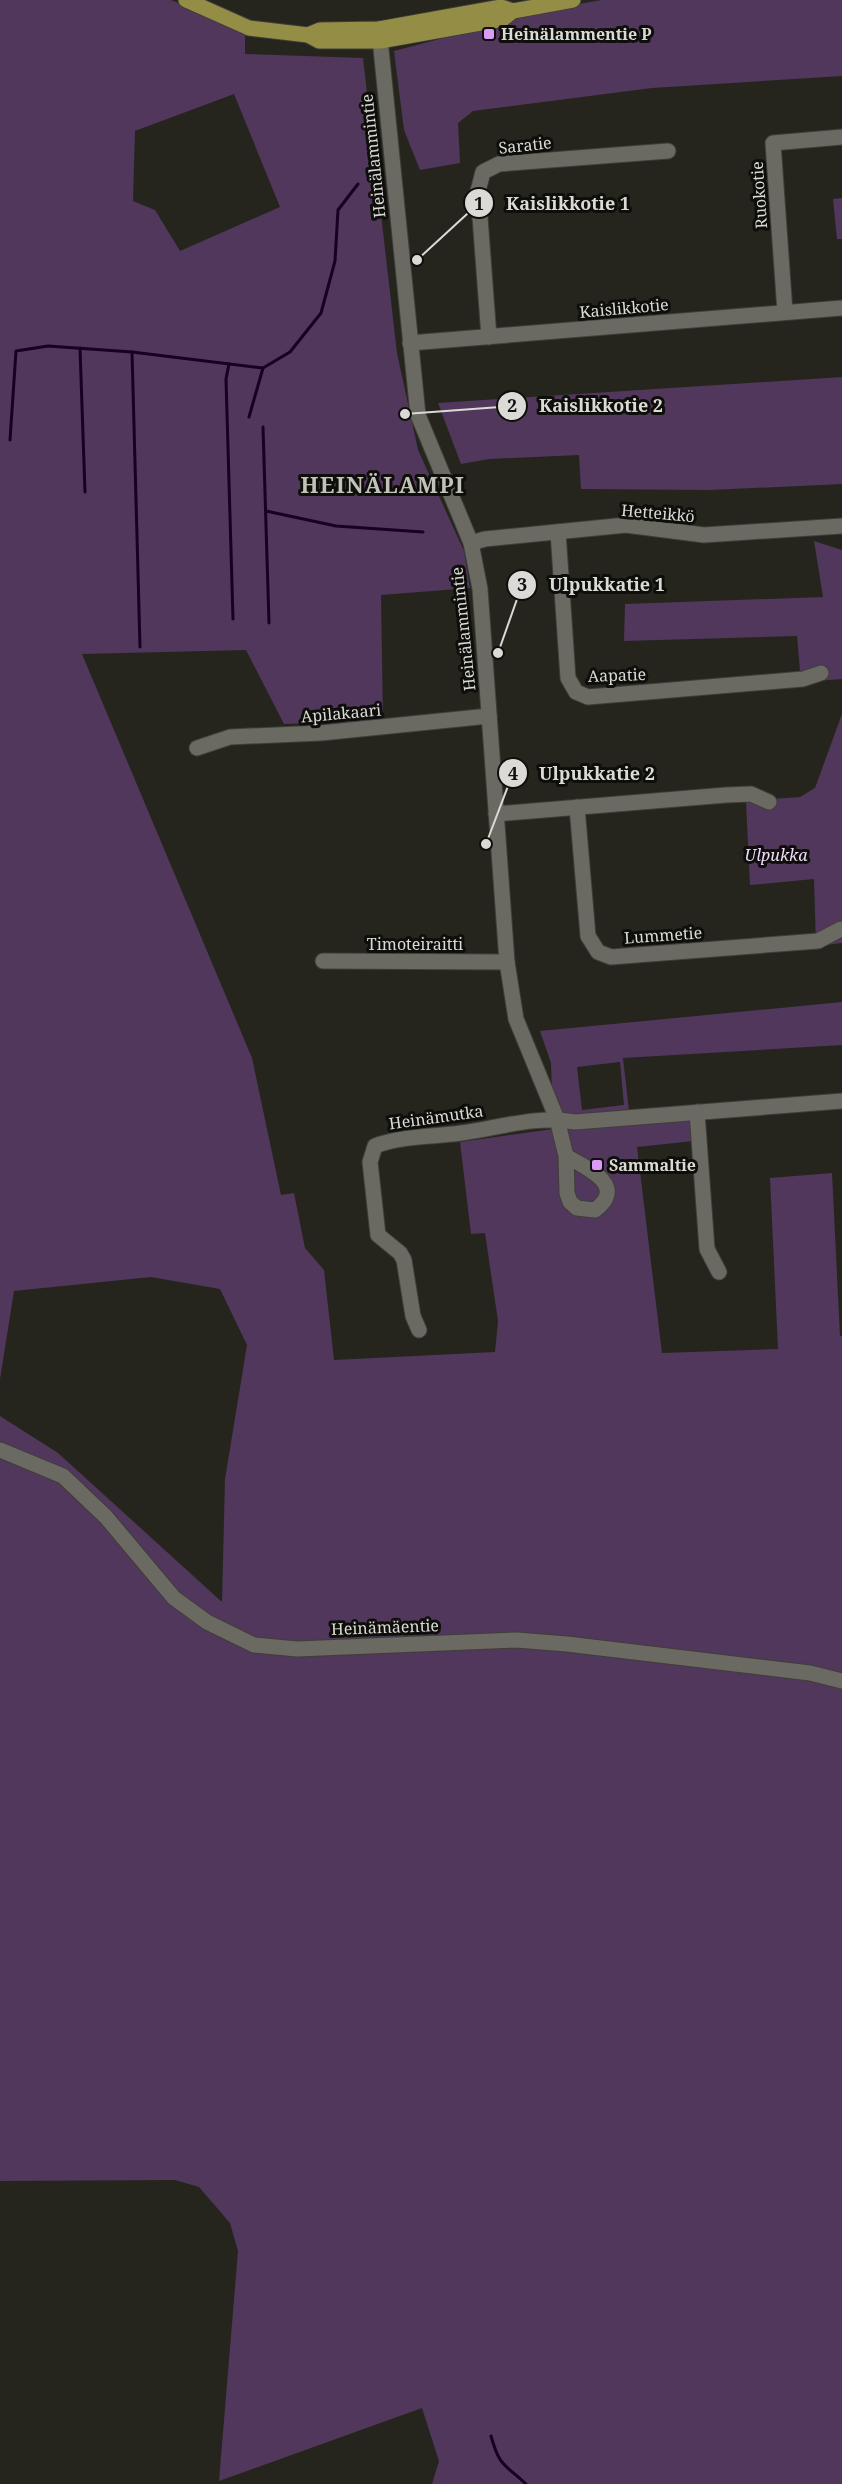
<svg xmlns="http://www.w3.org/2000/svg" width="842" height="2484" font-family="'Noto Serif',serif">
  <rect width="100%" height="100%" fill="#25251e"/>
  <g fill="#50375b" fill-rule="evenodd">
    <path d="M0,0H171L245,30V54L363,58L397,353L418,450L464,551L470,588L381,595L383,721L284,724L246,650L82,654L252,1058L281,1195L294,1193L305,1248L324,1270L334,1360L495,1352L498,1321L485,1233L471,1234L460,1142L553,1129L551,1063L540,1031L842,1002V1045L623,1058L630,1120L690,1114L694,1141L637,1147L662,1353L778,1349L770,1178L832,1173L840,1336H842V2484H432L439,2461L422,2408L219,2481L238,2251L230,2223L199,2187L175,2180L0,2181V1416L58,1453L222,1602L225,1479L247,1345L220,1289L151,1277L14,1291L0,1379ZM234,94L280,207L180,251L155,210L133,201L135,131ZM620,1062L624,1105L582,1110L577,1067Z"/>
    <polygon points="602,0 842,0 842,76 652,88 473,111 458,123 460,163 420,170 404,130 394,51 561,7"/>
    <polygon points="842,198 842,239 837,239 833,199"/>
    <polygon points="842,377 842,484 710,490 581,489 579,455 489,459 461,464 438,403"/>
    <polygon points="814,541 842,550 842,679 801,682 797,636 624,641 625,604 823,597"/>
    <polygon points="842,714 842,943 816,946 814,879 750,885 746,801 800,797 815,788"/>
  </g>
  <g fill="none" stroke-linecap="round" stroke-linejoin="round">
    <g stroke="#170022" stroke-width="3">
      <polyline points="80,348 85,492"/>
      <polyline points="132,352 140,647"/>
      <polyline points="229,364 226,379 233,619"/>
      <polyline points="249,417 263,368"/>
      <polyline points="263,427 269,623"/>
      <polyline points="10,440 16,351 48,346 132,352 263,368 290,352 321,313 335,261 338,210 358,184"/>
      <polyline points="266,511 336,526 423,532"/>
      <path d="M491,2436C500,2468 504,2463 526,2484"/>
    </g>
    <defs>
      <g id="minor">
        <path d="M379,29L418,415L471,543L480,589L507,962L516,1019L557,1119L566,1156L567,1193L570,1202L577,1208L595,1210C628,1185 586,1168 566,1156"/>
        <polyline points="785,312 773,143 842,137"/>
        <polyline points="489,337 478,191 483,172 499,164 668,151"/>
        <polyline points="410,343 842,308"/>
        <polyline points="558,532 568,678 576,692 588,697 803,679 821,673"/>
        <polyline points="471,543 485,539 626,525 704,535 842,526"/>
        <polyline points="197,748 230,737 321,733 489,716"/>
        <polyline points="577,807 588,936 598,952 611,957 818,941 841,929"/>
        <polyline points="496,814 726,795 751,794 769,802"/>
        <polyline points="323,961 507,962"/>
        <polyline points="697,1112 707,1249 719,1272"/>
        <path d="M419,1330L413,1316L404,1260L400,1253L378,1235L370,1162L375,1146C401,1136 432,1137 461,1133C499,1128 536,1115 575,1122L842,1101"/>
        <polyline points="0,1450 63,1476 106,1517 174,1598 207,1622 254,1645 297,1649 517,1640 567,1644 810,1673 842,1681"/>
      </g>
      <g id="major">
        <polyline points="186,0 249,28 308,35 319,41 380,41 503,19 513,11 573,0"/>
        <polyline points="308,35 320,30 379,29 501,7 513,11"/>
      </g>
    </defs>
    <use href="#minor" stroke="#3f3f39" stroke-width="17"/>
    <use href="#major" stroke="#3f3f39" stroke-width="17"/>
    <use href="#minor" stroke="#6a6a62" stroke-width="15"/>
    <use href="#major" stroke="#948d45" stroke-width="15"/>
  </g>
  <g fill="#da9af6" stroke="#0e0e0b" stroke-width="2">
    <rect x="483" y="28" width="12" height="12" rx="3"/>
    <rect x="591" y="1159" width="12" height="12" rx="3"/>
  </g>
  <g text-anchor="middle" dominant-baseline="central" stroke-width="6" stroke-linejoin="round" paint-order="stroke">
    <g font-size="16" font-weight="bold" fill="#dbdad6" stroke="#0e0e0b" text-anchor="start">
      <text x="501" y="34">Heinälammentie P</text>
      <text x="609" y="1165">Sammaltie</text>
    </g>
    <g font-size="16" fill="#dbdad6" stroke="#0e0e0b">
      <text transform="translate(525 145) rotate(-6)">Saratie</text>
      <text transform="translate(373 156) rotate(-96)">Heinälammintie</text>
      <text transform="translate(759 195) rotate(-94)">Ruokotie</text>
      <text transform="translate(624 308) rotate(-5)">Kaislikkotie</text>
      <text transform="translate(658 513) rotate(5)">Hetteikkö</text>
      <text transform="translate(463 629) rotate(-96)">Heinälammintie</text>
      <text transform="translate(617 675) rotate(-2)">Aapatie</text>
      <text transform="translate(341 713) rotate(-5)">Apilakaari</text>
      <text transform="translate(663 935) rotate(-4)">Lummetie</text>
      <text x="415" y="944">Timoteiraitti</text>
      <text transform="translate(436 1117) rotate(-8)">Heinämutka</text>
      <text transform="translate(385 1627) rotate(-2)">Heinämäentie</text>
    </g>
    <g font-size="16" font-style="italic" fill="#f2dafd" stroke="#0e0e0b">
      <text x="776" y="855">Ulpukka</text>
    </g>
    <g font-size="22" font-weight="bold" letter-spacing="1.5" fill="#c2c2b9" stroke="#0e0e0b">
      <text x="383" y="484">HEINÄLAMPI</text>
    </g>
  </g>
  <path fill="none" stroke="#dbdad6" stroke-width="2" d="M417 260L479 203M405 414L512 406M498 653L522 585M486 844L513 773"/>
  <g fill="#dbdad6" stroke="#0e0e0b" stroke-width="2">
    <circle cx="417" cy="260" r="6"/>
    <circle cx="405" cy="414" r="6"/>
    <circle cx="498" cy="653" r="6"/>
    <circle cx="486" cy="844" r="6"/>
    <circle cx="479" cy="203" r="15"/>
    <circle cx="512" cy="406" r="15"/>
    <circle cx="522" cy="585" r="15"/>
    <circle cx="513" cy="773" r="15"/>
  </g>
  <g font-size="18" text-anchor="middle" font-weight="bold" fill="#111">
    <text x="479" y="210">1</text>
    <text x="512" y="412">2</text>
    <text x="522" y="591">3</text>
    <text x="513" y="780">4</text>
  </g>
  <g font-size="18" text-anchor="middle" font-weight="bold" fill="#dbdad6" stroke="#0e0e0b" stroke-width="6" stroke-linejoin="round" paint-order="stroke">
    <text x="568" y="210">Kaislikkotie 1</text>
    <text x="601" y="412">Kaislikkotie 2</text>
    <text x="607" y="591">Ulpukkatie 1</text>
    <text x="597" y="780">Ulpukkatie 2</text>
  </g>
</svg>
